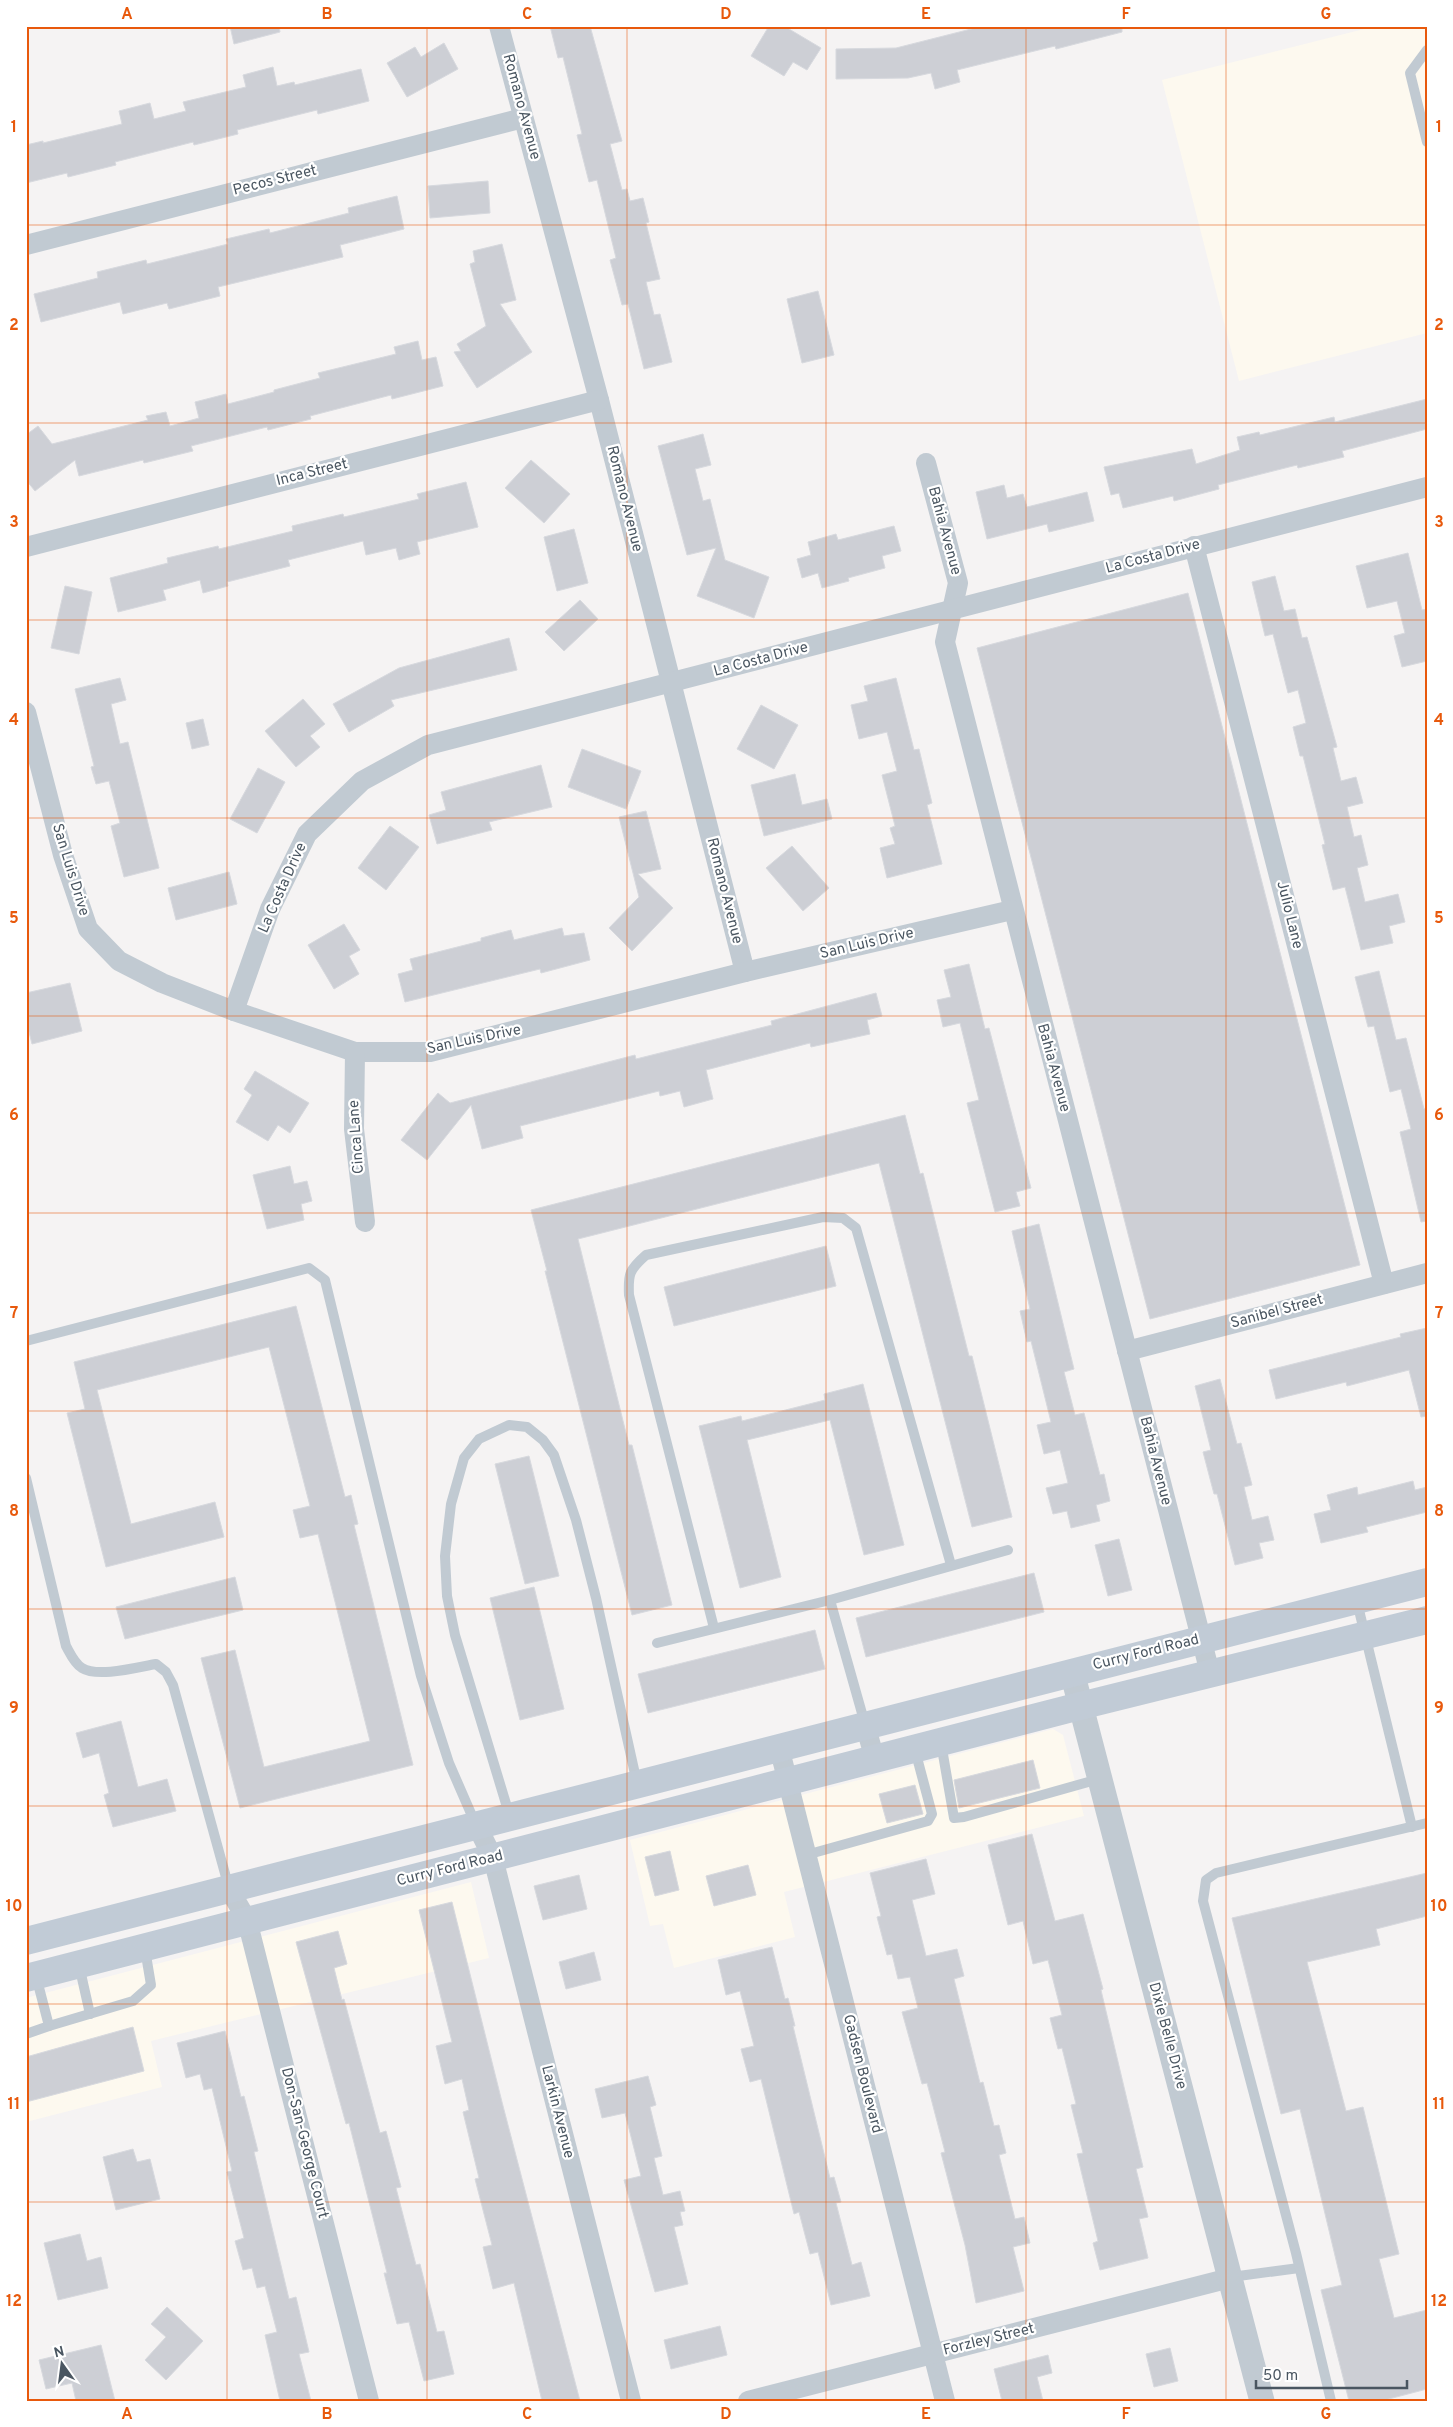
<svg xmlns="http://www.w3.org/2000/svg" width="1453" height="2427" font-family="Overpass,sans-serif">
  <rect width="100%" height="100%" fill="#f5f3f3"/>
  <g fill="#fdf9ef">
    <polygon points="1376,26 1427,26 1427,333 1239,381 1162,80"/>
    <polygon points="1053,1729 1063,1735 1084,1816 784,1892 795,1937 674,1968 663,1924 650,1926 630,1840"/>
    <polygon points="471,1882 489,1958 151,2041 162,2087 26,2122 26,1998"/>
  </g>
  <g fill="#cdcfd5" stroke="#d7d9de">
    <polygon points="230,26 279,26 280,32 234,44"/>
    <polygon points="550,26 590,26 622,141 610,144 622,190 627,189 630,201 643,198 649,222 646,223 660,279 646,282 654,315 660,314 672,362 644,369 628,304 622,305 610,260 616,258 597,180 589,182 577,135 582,134 563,57 558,58"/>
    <polygon points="769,26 784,26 821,48 807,70 793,62 784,76 751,56"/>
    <polygon points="983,26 1122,26 1122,32 1056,49 1055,46 957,70 960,82 935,89 931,73 908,78 836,79 836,49 896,48"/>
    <polygon points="444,43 458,69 407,97 387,63 415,47 421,57"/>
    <polygon points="273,67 277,86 294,82 295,85 361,69 369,101 318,114 317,110 237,130 238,134 194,145 193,142 115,162 116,165 68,177 67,173 26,183 26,145 43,141 43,143 122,124 119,111 150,103 154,119 186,111 183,102 246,87 243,75"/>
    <polygon points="488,181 490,213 430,218 428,186"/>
    <polygon points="397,196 404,229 340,245 343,257 218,287 220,296 169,309 167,303 123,314 120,302 41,322 34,294 98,278 97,272 146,260 147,264 228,244 226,239 269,229 270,233 349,213 348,208"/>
    <polygon points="502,244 516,300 500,304 532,352 477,388 454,352 461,351 457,344 486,326 470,264 475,262 473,251"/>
    <polygon points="818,291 834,355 802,363 787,299"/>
    <polygon points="418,341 422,360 436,357 443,386 392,399 391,395 310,416 311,419 268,430 267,427 191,446 193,451 144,463 143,460 79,476 75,460 35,491 26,480 26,435 38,426 52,444 148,420 146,416 166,412 170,426 199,418 195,402 226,394 228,404 274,392 274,390 320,378 318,373 396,354 394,347"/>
    <polygon points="1427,399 1427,429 1342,451 1344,457 1298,468 1297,465 1218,485 1219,489 1174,501 1173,496 1123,508 1119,493 1111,495 1104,467 1192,449 1196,464 1240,450 1237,437 1259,432 1260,435 1334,417 1335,422"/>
    <polygon points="703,434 711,465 695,469 703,501 710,499 725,560 769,577 754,618 697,596 716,548 687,555 658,446"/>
    <polygon points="531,460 570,494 544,523 505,488"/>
    <polygon points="466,482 478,527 417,542 420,554 399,560 396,548 366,555 363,541 288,560 290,566 227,582 228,586 203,593 200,580 163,590 166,600 118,612 110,578 168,563 167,558 218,546 219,549 293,531 292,526 343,514 344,517 419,499 417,494"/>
    <polygon points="1004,485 1007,498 1023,494 1027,507 1087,492 1094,521 1049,532 1047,524 987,539 976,492"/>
    <polygon points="894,526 901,551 882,556 885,568 848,578 849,581 822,588 818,573 802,578 797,559 811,555 808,542 836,534 838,540"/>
    <polygon points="574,529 588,583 557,591 544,537"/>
    <polygon points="1408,553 1422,610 1427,609 1427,661 1402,667 1394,636 1405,633 1397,601 1367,608 1356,566"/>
    <polygon points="1275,576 1284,611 1295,609 1302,638 1307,637 1337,747 1333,748 1341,781 1356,777 1363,803 1347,807 1354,837 1361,835 1368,865 1357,868 1365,902 1398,894 1405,922 1389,926 1393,943 1361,950 1345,887 1333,890 1322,845 1325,844 1303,756 1300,756 1293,727 1306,723 1298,690 1288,693 1273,634 1265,636 1252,582"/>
    <polygon points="65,586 92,592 79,654 51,648"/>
    <polygon points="1188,593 1360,1265 1150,1319 977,648"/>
    <polygon points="580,600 598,619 564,651 545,632"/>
    <polygon points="509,638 517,670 391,700 394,706 349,732 333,704 399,668"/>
    <polygon points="120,678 126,700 111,704 120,744 128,742 159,868 124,877 111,826 120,823 109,781 96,784 91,767 94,766 75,689"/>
    <polygon points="896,678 914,750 919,749 932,803 927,805 942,864 887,878 880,848 895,844 890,828 895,826 882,775 897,771 887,732 859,739 851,705 868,701 864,686"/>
    <polygon points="303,699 325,724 310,736 320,747 296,767 265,731"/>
    <polygon points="761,705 798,725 774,769 737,749"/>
    <polygon points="203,719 209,745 192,749 186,723"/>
    <polygon points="582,749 641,771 626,809 568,787"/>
    <polygon points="541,765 552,807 489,822 492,830 437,844 429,815 446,810 441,792"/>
    <polygon points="258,768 285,782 257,833 230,819"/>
    <polygon points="795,774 802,805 827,799 832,819 764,836 751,785"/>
    <polygon points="646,811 661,869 638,874 673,908 632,951 609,928 639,897 619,817"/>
    <polygon points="390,826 419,847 386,890 358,868"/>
    <polygon points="792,846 829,888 803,911 766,868"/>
    <polygon points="229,872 237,904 176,920 168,888"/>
    <polygon points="344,924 360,950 349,956 359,974 334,989 308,945"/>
    <polygon points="562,928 564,936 584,933 590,960 541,973 540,969 405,1002 398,974 413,970 410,959 481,941 481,938 511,930 514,940"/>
    <polygon points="969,964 985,1029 989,1028 1031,1188 1016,1192 1020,1206 995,1212 967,1103 979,1100 960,1023 943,1027 937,1000 951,997 944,970"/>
    <polygon points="1379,971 1396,1040 1406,1038 1424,1109 1427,1108 1427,1221 1421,1222 1400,1132 1411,1129 1401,1089 1390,1092 1374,1026 1368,1027 1355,977"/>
    <polygon points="70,983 82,1031 32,1044 26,1020 26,993"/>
    <polygon points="876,993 882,1016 867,1020 870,1034 811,1047 810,1043 706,1070 713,1099 684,1107 680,1091 660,1096 659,1091 520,1126 523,1138 482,1149 471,1105 427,1160 401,1140 438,1093 450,1103 635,1055 636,1059 772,1025 771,1021"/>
    <polygon points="255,1071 309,1103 290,1133 278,1125 268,1141 236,1122 252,1095 244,1089"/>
    <polygon points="905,1115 920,1174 923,1173 969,1356 972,1356 1012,1517 972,1527 879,1163 578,1239 629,1445 632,1445 672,1605 632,1615 545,1271 547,1271 531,1210"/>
    <polygon points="290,1166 294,1184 307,1181 312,1201 301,1204 304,1220 267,1229 253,1175"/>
    <polygon points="1039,1224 1074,1369 1064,1372 1075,1415 1084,1413 1100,1475 1104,1474 1110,1501 1096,1505 1100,1521 1071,1528 1067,1511 1053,1514 1046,1488 1068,1483 1060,1450 1044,1454 1037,1425 1051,1422 1031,1341 1027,1342 1020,1311 1030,1309 1012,1231"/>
    <polygon points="826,1246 836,1286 674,1326 664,1287"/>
    <polygon points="296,1306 345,1497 351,1495 358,1524 354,1525 413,1765 240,1808 201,1658 235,1650 264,1767 370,1741 318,1534 300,1538 293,1510 310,1506 269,1347 97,1390 131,1524 215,1502 224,1537 106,1567 67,1413 85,1409 74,1362"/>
    <polygon points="1427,1328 1427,1416 1421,1417 1409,1370 1347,1386 1346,1382 1276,1399 1269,1370 1401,1337 1400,1334"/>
    <polygon points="1220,1379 1237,1444 1241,1443 1252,1485 1244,1487 1252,1520 1268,1516 1274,1540 1259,1543 1263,1558 1235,1565 1217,1494 1214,1494 1203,1452 1211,1450 1195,1386"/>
    <polygon points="863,1384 904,1545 864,1555 830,1420 747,1440 781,1577 740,1588 699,1426 741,1416 742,1421 825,1400 824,1394"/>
    <polygon points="529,1456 559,1576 525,1584 495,1464"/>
    <polygon points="1413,1481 1415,1490 1427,1487 1427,1512 1366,1527 1368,1532 1321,1543 1314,1514 1331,1510 1327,1495 1357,1487 1358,1495"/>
    <polygon points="1119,1539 1132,1590 1108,1596 1095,1545"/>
    <polygon points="1034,1573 1044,1612 866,1657 856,1618"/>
    <polygon points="235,1577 243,1610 125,1639 116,1607"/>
    <polygon points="534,1587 564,1709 520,1720 490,1598"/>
    <polygon points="815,1630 825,1669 648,1713 638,1674"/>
    <polygon points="121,1721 138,1787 167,1779 176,1811 113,1827 104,1795 109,1793 99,1753 83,1758 76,1733"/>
    <polygon points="1033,1760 1040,1788 959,1808 954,1780"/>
    <polygon points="915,1785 923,1814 887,1823 879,1794"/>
    <polygon points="1032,1834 1055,1921 1083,1914 1103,1989 1101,1990 1143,2167 1136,2169 1148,2217 1139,2219 1148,2258 1100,2270 1093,2243 1098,2241 1077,2154 1083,2153 1071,2105 1076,2104 1062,2048 1058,2049 1050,2018 1062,2015 1048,1960 1033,1964 1023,1921 1008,1925 988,1845"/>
    <polygon points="670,1851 679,1890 655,1896 645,1857"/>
    <polygon points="926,1859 935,1894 912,1900 926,1956 957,1949 964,1976 954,1979 980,2083 983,2082 994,2126 999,2125 1006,2153 999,2155 1015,2219 1024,2217 1030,2243 1013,2247 1024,2291 976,2303 965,2245 941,2153 945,2152 927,2083 922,2084 902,2012 918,2008 910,1977 898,1979 892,1954 887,1955 877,1917 881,1916 870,1873"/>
    <polygon points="748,1865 756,1895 714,1906 706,1876"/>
    <polygon points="1427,1873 1427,1916 1376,1929 1380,1945 1307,1962 1346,2111 1363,2107 1399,2254 1379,2259 1394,2318 1427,2310 1427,2389 1381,2401 1349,2401 1321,2290 1342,2285 1300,2109 1281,2114 1232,1918"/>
    <polygon points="579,1875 587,1909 543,1920 534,1886"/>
    <polygon points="452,1902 502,2102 580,2401 542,2401 514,2283 493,2289 483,2247 492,2245 475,2179 479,2178 463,2112 469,2110 462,2079 445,2084 436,2046 452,2042 419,1910"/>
    <polygon points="338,1931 347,1964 334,1968 342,2000 344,1999 380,2133 386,2131 401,2187 396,2188 416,2265 420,2264 437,2332 444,2331 454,2374 424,2381 409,2322 397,2324 384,2273 387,2273 349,2123 346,2124 296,1942"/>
    <polygon points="772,1947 785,1999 788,1998 795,2026 793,2026 830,2178 834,2177 841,2202 836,2203 852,2265 861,2262 870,2296 831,2305 818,2252 810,2254 799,2212 794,2214 761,2079 750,2082 741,2049 754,2046 740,1991 726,1995 718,1960"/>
    <polygon points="594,1952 601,1980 566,1989 559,1962"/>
    <polygon points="133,2027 144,2071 26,2102 26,2057"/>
    <polygon points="225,2031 241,2097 244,2096 258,2151 254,2152 289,2299 296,2297 309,2352 299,2354 311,2401 280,2401 265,2335 277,2332 265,2286 257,2288 252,2268 243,2270 235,2241 244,2238 227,2172 232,2171 212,2088 204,2090 200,2074 186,2078 177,2043"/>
    <polygon points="648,2076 656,2105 650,2107 662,2156 654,2158 663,2195 680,2191 685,2211 680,2212 683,2225 674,2227 688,2284 655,2292 624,2180 641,2176 625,2113 602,2118 595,2089"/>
    <polygon points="133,2149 137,2162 150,2159 160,2199 116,2210 103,2157"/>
    <polygon points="80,2234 87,2261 101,2257 108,2288 58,2300 44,2243"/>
    <polygon points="167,2307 203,2341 166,2380 145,2360 166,2337 151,2324"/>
    <polygon points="720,2326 727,2355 671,2369 664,2340"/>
    <polygon points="101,2345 115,2401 76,2401 72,2383 46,2389 39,2360"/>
    <polygon points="1170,2348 1178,2381 1154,2387 1146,2354"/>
    <polygon points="1048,2355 1052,2373 1037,2377 1043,2401 1002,2401 994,2369"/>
  </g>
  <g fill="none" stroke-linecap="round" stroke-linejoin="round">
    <g stroke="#c1cad2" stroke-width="10">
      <polyline points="1427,50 1410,73 1427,142"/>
      <polyline points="26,1341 309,1268 325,1280 421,1676 449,1763 476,1825"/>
      <path d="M26,1478L66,1646C70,1653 74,1663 82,1668C98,1678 138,1667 156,1664L166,1672L173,1685L229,1888"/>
      <polyline points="830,1600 865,1724"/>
      <polyline points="1357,1602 1412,1827"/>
      <path d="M714,1628L629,1295C628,1274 629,1270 646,1255L823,1217L843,1218L856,1228L951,1565"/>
      <polyline points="657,1643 830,1600 1008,1550"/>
      <polyline points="941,1743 954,1818 964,1817 1099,1779"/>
      <polyline points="510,1817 455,1635 447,1596 445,1556 451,1504 464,1458 479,1439 509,1425 527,1427 543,1440 554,1455 576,1520 596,1598 637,1783"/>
      <polyline points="806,1855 928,1821 932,1814 915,1750"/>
      <polyline points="79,1965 90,2014"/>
      <polyline points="49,2026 133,2001 151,1985 145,1949"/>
      <polyline points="26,2034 49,2026 36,1976"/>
      <polyline points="1231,2277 1299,2268"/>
      <polyline points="1331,2401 1296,2253 1203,1901 1206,1880 1216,1873 1427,1823"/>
    </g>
    <g stroke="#c1cad2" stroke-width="20">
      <polyline points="499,26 599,400 745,972"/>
      <polyline points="26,245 523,118"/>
      <polyline points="926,463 958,583 945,642 1210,1673"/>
      <polyline points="1194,546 1384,1284"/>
      <polyline points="26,547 599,400"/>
      <polyline points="26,712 63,855 88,929 119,961 162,983 234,1011 355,1052 430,1052 745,972 1012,910"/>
      <polyline points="234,1011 270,909 307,834 362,781 428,745 1427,487"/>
      <polyline points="355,1052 354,1129 365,1222"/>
      <polyline points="1127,1351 1427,1273"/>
      <polyline points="865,1725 875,1759"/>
      <polyline points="779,1747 945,2401"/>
      <polyline points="477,1826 493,1858 631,2401"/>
      <polyline points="229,1889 247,1920 369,2401"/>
      <polyline points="748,2401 1230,2278"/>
    </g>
    <polyline stroke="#c1cad2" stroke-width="25" points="1072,1672 1262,2401"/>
    <g stroke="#c1cbd6" stroke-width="28">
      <polyline points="26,1941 1427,1582"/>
      <polyline points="26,1978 1080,1706 1427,1620"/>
    </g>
  </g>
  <path fill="none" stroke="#e8590c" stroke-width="1" stroke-opacity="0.55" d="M227,26V2401M427,26V2401M627,26V2401M826,26V2401M1026,26V2401M1226,26V2401M26,225H1427M26,423H1427M26,620H1427M26,818H1427M26,1016H1427M26,1213H1427M26,1411H1427M26,1609H1427M26,1806H1427M26,2004H1427M26,2202H1427"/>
  <g text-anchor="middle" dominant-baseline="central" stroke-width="4.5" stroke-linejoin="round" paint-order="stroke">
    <g font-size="15" fill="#4a5661" stroke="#fff">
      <text transform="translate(521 107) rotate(75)">Romano Avenue</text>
      <text transform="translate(275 181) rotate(-14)">Pecos Street</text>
      <text transform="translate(312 473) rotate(-14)">Inca Street</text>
      <text transform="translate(624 499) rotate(76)">Romano Avenue</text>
      <text transform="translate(944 531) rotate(75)">Bahia Avenue</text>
      <text transform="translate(1153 557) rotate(-15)">La Costa Drive</text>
      <text transform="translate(761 660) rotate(-15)">La Costa Drive</text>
      <text transform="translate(70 870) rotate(73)">San Luis Drive</text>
      <text transform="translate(283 888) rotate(-66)">La Costa Drive</text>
      <text transform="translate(724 891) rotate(76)">Romano Avenue</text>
      <text transform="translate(1289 915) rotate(76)">Julio Lane</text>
      <text transform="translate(867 944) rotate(-13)">San Luis Drive</text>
      <text transform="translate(474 1040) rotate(-12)">San Luis Drive</text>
      <text transform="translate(1053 1068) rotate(75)">Bahia Avenue</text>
      <text transform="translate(357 1137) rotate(-94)">Cinca Lane</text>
      <text transform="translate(1277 1312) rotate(-15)">Sanibel Street</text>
      <text transform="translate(1155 1461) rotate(76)">Bahia Avenue</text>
      <text transform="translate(1146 1653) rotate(-14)">Curry Ford Road</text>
      <text transform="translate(450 1869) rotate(-14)">Curry Ford Road</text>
      <text transform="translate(1167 2036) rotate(75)">Dixie Belle Drive</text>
      <text transform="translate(862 2074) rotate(76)">Gadsen Boulevard</text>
      <text transform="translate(557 2112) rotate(76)">Larkin Avenue</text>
      <text transform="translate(304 2143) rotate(76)">Don-San-George Court</text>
      <text transform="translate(989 2340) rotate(-14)">Forzley Street</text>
    </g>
  </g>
  <rect width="1453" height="2427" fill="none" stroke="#ffffff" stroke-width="55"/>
  <g transform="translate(62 2364) rotate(346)" stroke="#ffffff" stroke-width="4" paint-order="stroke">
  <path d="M0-4L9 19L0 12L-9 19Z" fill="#4a5661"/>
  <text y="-8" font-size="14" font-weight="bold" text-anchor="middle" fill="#4a5661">N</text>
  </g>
  <path d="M1256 2380v8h151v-8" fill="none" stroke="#4a5661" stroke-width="2.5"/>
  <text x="1263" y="2380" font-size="15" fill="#4a5661" stroke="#ffffff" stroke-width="4" paint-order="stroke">50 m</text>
  <rect x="28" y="28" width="1398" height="2372" fill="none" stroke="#e8590c" stroke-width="2"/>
  <g font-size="16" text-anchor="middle" font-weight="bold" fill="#e8590c">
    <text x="127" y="19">A</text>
    <text x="327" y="19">B</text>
    <text x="527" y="19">C</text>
    <text x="726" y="19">D</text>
    <text x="926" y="19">E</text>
    <text x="1126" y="19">F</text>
    <text x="1326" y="19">G</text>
    <text x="14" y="132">1</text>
    <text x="1439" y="132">1</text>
    <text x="14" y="330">2</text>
    <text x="1439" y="330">2</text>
    <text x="14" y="527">3</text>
    <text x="1439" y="527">3</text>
    <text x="14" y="725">4</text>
    <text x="1439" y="725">4</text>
    <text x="14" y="923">5</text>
    <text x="1439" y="923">5</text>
    <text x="14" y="1120">6</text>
    <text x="1439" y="1120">6</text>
    <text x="14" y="1318">7</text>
    <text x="1439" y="1318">7</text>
    <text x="14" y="1516">8</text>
    <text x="1439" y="1516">8</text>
    <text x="14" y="1713">9</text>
    <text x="1439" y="1713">9</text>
    <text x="14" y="1911">10</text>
    <text x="1439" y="1911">10</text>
    <text x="14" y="2109">11</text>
    <text x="1439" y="2109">11</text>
    <text x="14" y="2306">12</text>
    <text x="1439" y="2306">12</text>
    <text x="127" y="2419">A</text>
    <text x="327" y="2419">B</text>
    <text x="527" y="2419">C</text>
    <text x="726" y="2419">D</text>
    <text x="926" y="2419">E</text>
    <text x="1126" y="2419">F</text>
    <text x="1326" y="2419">G</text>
  </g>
</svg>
